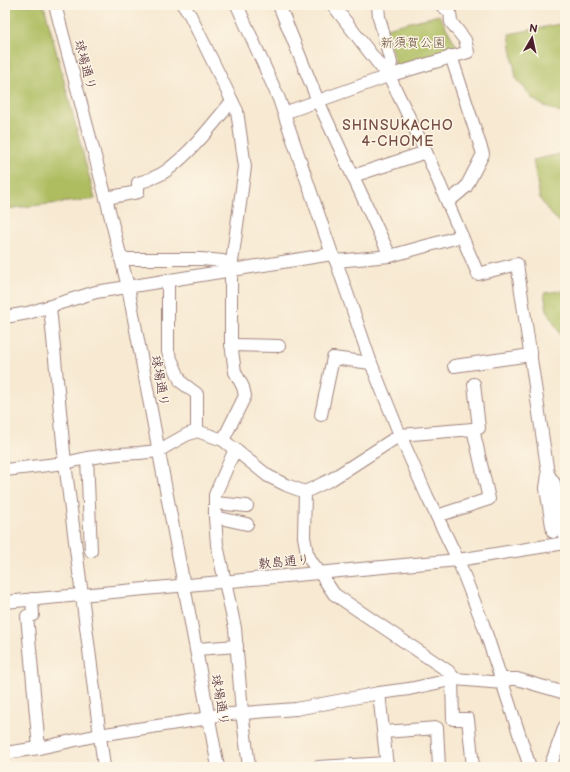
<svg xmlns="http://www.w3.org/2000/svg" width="570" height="772" font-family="'Balsamiq Sans','Klee One',sans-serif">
  <rect width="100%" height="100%" fill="#fcf5e5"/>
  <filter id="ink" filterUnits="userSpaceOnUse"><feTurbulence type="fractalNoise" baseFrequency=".025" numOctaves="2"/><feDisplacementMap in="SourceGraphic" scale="8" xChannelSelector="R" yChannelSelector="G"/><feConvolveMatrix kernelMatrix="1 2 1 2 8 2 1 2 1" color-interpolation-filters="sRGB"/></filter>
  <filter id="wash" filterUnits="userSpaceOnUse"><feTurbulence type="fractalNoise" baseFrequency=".012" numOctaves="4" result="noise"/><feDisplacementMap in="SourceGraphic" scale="16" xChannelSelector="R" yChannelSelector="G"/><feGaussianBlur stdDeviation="0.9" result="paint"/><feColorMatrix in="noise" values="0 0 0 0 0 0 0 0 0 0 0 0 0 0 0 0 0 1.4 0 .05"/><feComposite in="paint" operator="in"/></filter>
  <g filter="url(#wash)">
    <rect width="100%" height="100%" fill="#f7e9d2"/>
    <g fill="#aebd60" stroke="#7c6e46">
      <polygon points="5,5 44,5 95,199 5,209"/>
      <polygon points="439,15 459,50 400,68 396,67 386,28"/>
      <polygon points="565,23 565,115 542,105 533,99 516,78 509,34"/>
      <polygon points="565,153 565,227 550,213 540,199 533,160"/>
      <polygon points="565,290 565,344 547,310 544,293"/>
    </g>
  </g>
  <g filter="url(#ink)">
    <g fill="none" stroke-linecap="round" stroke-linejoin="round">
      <defs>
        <g id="minor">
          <polyline points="55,5 106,198 128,287 218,767"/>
          <polyline points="183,5 190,15 237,111 245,167 231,269 231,343 235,372 243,387 245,396 223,440"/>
          <polyline points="237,5 279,99 332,254 336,261 371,363 400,435 427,496 458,560 483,624 530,767"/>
          <polyline points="279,5 318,101 390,256 462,236"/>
          <polyline points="333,5 391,80 426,152 478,274 517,264 548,474 554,483 565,541"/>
          <polyline points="378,5 379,17 391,63 388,76"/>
          <polyline points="284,113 388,76 468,52 465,40 451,22 450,12 441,5"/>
          <polyline points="353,176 426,152"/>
          <path d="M106,198L138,192V183C148,180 158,177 166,171C192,152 212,125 232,101"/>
          <polyline points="448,202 466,187 483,154 451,56"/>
          <polyline points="121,259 201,259 223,261 231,264"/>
          <polyline points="336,261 390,256"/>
          <polyline points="168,280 168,352 181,382 197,394 197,431"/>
          <polyline points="50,307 65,463 104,767"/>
          <polyline points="5,317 28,313 96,292 332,254"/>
          <polyline points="231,345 279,346"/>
          <polyline points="454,366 531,355"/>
          <polyline points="321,415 333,358 371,363"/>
          <polyline points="473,429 479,428 474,384"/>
          <polyline points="235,449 215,495 215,517 247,524"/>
          <polyline points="87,458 91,551"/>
          <polyline points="5,470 65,463 87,458 118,454 139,453 158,451 186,435 197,431 223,440 268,476 286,485 305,492 332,479 400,435 473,429 489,499 437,516"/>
          <polyline points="548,474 546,488 553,532"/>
          <polyline points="305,492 304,537 307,553 311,561 320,573 334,594 448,671 455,679"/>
          <polyline points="215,503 247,506"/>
          <polyline points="215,517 217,545 235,628 242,712 249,767"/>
          <polyline points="32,599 33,615 27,616 39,748"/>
          <polyline points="5,602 458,560 565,543"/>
          <polyline points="197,649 237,646"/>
          <polyline points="502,679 517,679 565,693"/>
          <polyline points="452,680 453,719 468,719 473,767"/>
          <polyline points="379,693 387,767"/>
          <polyline points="384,732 437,728 439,767"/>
          <polyline points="5,753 39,748 99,735 209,718 217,715 296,709 379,693 409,689 455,679 503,683"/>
          <polyline points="318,767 387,763"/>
          <polyline points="550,767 565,726"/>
        </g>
      </defs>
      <use href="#minor" stroke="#a0847e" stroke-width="14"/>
      <use href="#minor" stroke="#fff" stroke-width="12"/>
    </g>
  </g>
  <g text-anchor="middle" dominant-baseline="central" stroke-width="3" stroke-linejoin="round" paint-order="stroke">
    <g font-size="13" fill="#684e3b" stroke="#fcf5e5">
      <text x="413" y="43">新須賀公園</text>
    </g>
    <g font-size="13" fill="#4a1f2b" stroke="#fcf5e5">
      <text transform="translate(85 65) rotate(75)">球場通り</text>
      <text transform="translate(160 381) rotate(80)">球場通り</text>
      <text transform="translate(284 562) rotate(-5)">敷島通り</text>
      <text transform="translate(220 700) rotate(80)">球場通り</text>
    </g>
    <g font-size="14" letter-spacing="1" fill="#764c45" stroke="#fcf5e5">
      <text x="398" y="125">SHINSUKACHO<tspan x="398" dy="16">4-CHOME</tspan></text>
    </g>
  </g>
  <rect width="570" height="772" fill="none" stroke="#fcf5e5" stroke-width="20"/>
  <g transform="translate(532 38) rotate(9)" stroke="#fcf5e5" stroke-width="3" paint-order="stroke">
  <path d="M0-3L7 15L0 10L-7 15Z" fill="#4a1f2b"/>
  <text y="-6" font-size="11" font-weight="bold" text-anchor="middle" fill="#4a1f2b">N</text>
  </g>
</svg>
